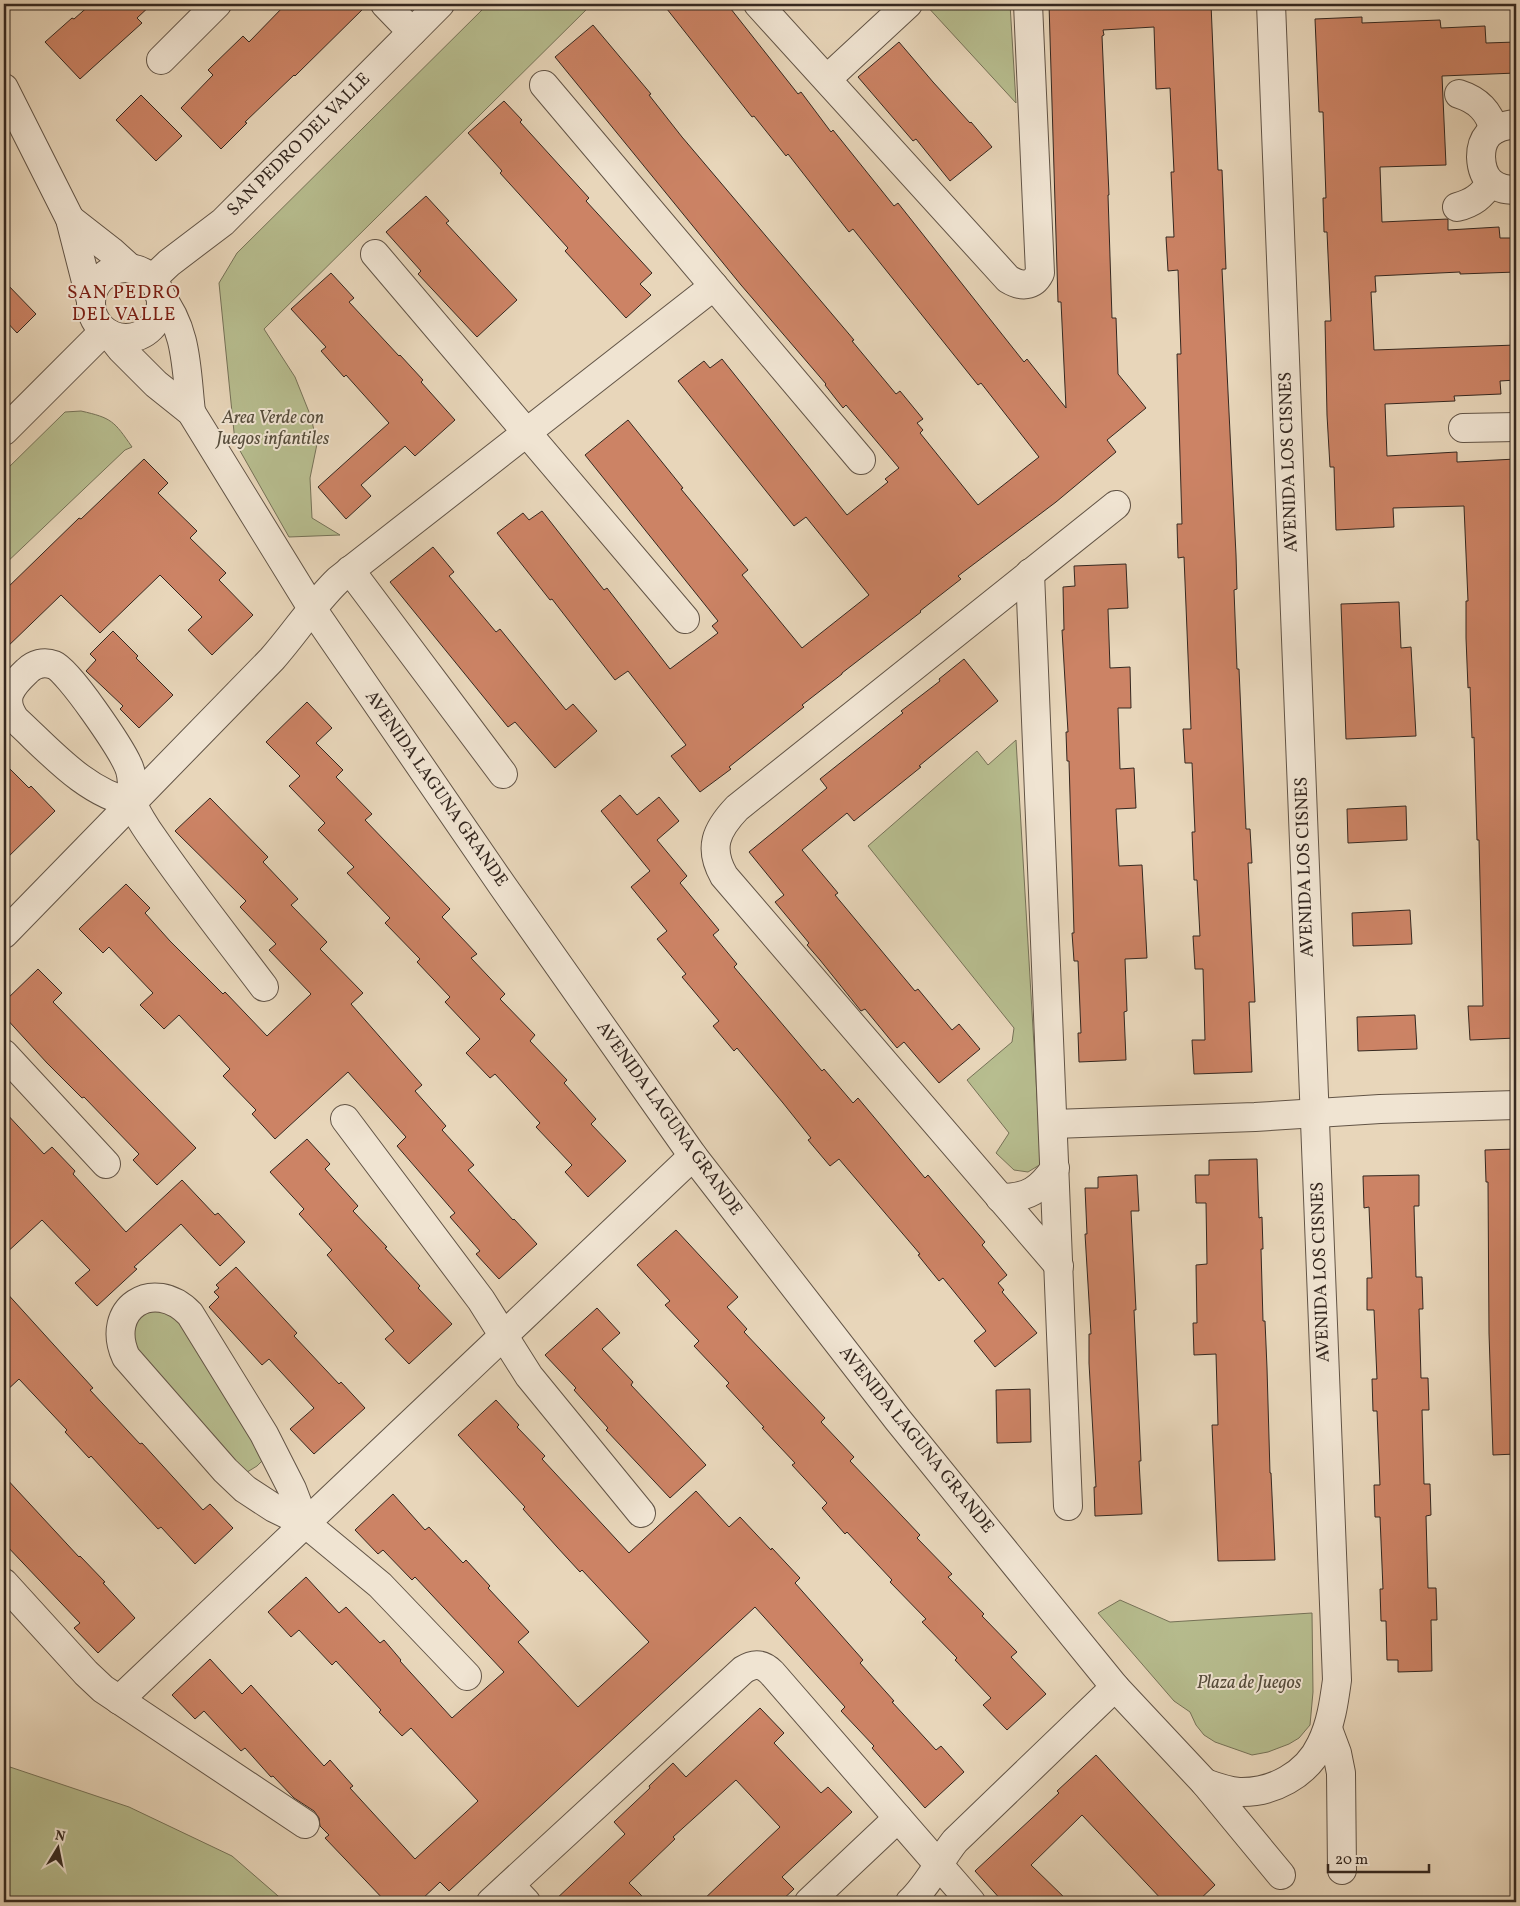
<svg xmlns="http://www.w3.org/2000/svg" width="1520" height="1906" font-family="Vollkorn,serif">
  <rect width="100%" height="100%" fill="#e8d6ba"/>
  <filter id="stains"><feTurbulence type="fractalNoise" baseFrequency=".004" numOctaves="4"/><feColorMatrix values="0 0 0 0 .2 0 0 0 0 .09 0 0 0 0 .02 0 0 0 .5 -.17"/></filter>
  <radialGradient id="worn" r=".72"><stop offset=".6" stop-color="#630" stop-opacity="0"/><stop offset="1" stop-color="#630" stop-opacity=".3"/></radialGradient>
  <g fill="#b7bd8f" stroke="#767258">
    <polygon points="488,4 592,4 264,329 295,377 311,417 317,444 310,478 312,518 340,535 289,537 235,442 219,283 237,253"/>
    <polygon points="925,4 1010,4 1016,103"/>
    <path d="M81,411C112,418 114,421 132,447L125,450L4,565V472L65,412Z"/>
    <polygon points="1016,740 1041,1164 1028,1172 1014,1170 996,1153 1009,1133 967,1080 1012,1042 1014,1028 868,846 977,751 988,765"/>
    <polygon points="150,1308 165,1310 176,1318 191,1339 264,1459 257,1466 244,1474 137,1357 131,1325"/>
    <polygon points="1120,1600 1170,1622 1312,1613 1313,1692 1310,1725 1299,1738 1289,1744 1268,1752 1252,1755 1215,1742 1204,1735 1196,1725 1190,1712 1174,1701 1098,1613"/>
    <polygon points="4,1765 129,1807 232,1856 285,1902 4,1902"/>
  </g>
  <g fill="#cc8365" stroke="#352820">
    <polygon points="91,4 152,4 137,18 142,23 80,79 45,42 72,18 74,19"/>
    <polygon points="286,4 368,4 295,76 294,75 245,122 247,123 221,149 181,108 213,75 208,70 243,36 249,42"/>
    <polygon points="663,4 727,4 798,94 801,92 831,132 833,130 894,206 898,203 1024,362 1027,359 1066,408 1061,302 1058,302 1049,4 1211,4 1218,170 1222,170 1226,269 1222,269 1236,555 1237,589 1234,590 1237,669 1239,669 1246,829 1250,829 1252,863 1248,863 1255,1002 1249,1002 1252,1072 1194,1074 1192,1040 1205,1040 1203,969 1195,969 1193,936 1200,936 1197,880 1194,880 1192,832 1195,832 1192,763 1185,763 1183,729 1191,729 1184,557 1178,558 1177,524 1182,524 1177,354 1181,354 1178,270 1168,271 1166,237 1174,237 1171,172 1174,172 1170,88 1156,89 1154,27 1103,30 1104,35 1102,36 1109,195 1108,195 1112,318 1116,318 1118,374 1146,408 1107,440 1116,452 1056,502 958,576 961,579 920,611 921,612 842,673 842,674 802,705 804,707 729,767 731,769 700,792 671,756 686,745 628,671 615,680 552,599 550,600 497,533 523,513 529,520 542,511 604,590 607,588 670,669 718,633 712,626 718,621 585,455 628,420 683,488 681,489 748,570 742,575 802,648 869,595 806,517 794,526 678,381 704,361 710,368 722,359 847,515 888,482 885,479 899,468 846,405 843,408 825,385 826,384 741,285 555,57 593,25 651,94 649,95 682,137 854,340 852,341 896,394 900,391 923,419 917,423 923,430 920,433 978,505 1039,457 981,383 978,385 853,229 849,232 788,154 786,156 754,116 752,117"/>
    <polygon points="1362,17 1362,23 1440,20 1441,28 1485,26 1486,43 1516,42 1516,73 1442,76 1446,165 1380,167 1382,222 1448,219 1448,230 1499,227 1500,238 1516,238 1516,272 1460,274 1460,272 1375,276 1376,292 1371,292 1374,350 1516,345 1516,380 1500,381 1501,394 1454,396 1455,401 1385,404 1387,456 1457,452 1457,462 1516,459 1516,582 1514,582 1516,660 1516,1038 1470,1040 1468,1006 1483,1006 1479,840 1477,840 1474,737 1472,738 1470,687 1468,688 1466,638 1466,601 1468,601 1464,506 1393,508 1394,527 1336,530 1334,467 1330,467 1327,415 1325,321 1331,321 1327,232 1324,232 1323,198 1326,198 1323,112 1319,112 1315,19"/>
    <polygon points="899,42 933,82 970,123 971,122 992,147 950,181 916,139 913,141 858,77"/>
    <polygon points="141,95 182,136 156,161 116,120"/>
    <polygon points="504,101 522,120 520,122 589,198 586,201 652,273 640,284 651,295 626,318 565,251 568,248 500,173 502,171 468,133"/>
    <polygon points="426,196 449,221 446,223 517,300 477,337 418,274 421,271 386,232"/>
    <polygon points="331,273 354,298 349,302 399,356 400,355 423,380 421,382 455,420 415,456 405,446 361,485 371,496 346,519 318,487 389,423 346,375 344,377 321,351 326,347 291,309"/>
    <polygon points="4,281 36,314 17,333 4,319"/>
    <polygon points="144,459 168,483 158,493 197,531 190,538 226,573 219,580 253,615 212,655 188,630 202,617 160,575 100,633 61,595 4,650 4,591 79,518 81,519"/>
    <polygon points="433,547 454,572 449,576 496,632 500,629 566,710 573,704 597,731 555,768 515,722 508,727 390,582"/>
    <polygon points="1126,564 1128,608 1108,609 1110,668 1130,667 1131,708 1118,708 1120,769 1134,768 1136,808 1116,809 1119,866 1142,865 1147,958 1125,959 1127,1011 1124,1012 1126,1060 1079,1062 1078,1033 1081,1033 1078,961 1074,961 1072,933 1074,933 1069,761 1067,761 1066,732 1068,732 1062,630 1064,630 1063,587 1075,586 1074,566"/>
    <polygon points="1399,602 1401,648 1411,647 1416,736 1346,739 1341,604"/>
    <polygon points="113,631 138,656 136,658 173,695 139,728 120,709 123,706 86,671 96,660 90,654"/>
    <polygon points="964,659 998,701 919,766 921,767 854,821 847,813 802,850 838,893 835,895 915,991 918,989 952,1030 959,1024 980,1049 939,1083 904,1042 897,1048 865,1009 861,1011 820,960 807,945 809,943 775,902 784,895 749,852 827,788 820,779 903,713 901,711 940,681 939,679"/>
    <polygon points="307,702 332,728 316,743 343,770 336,777 372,814 365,820 450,909 442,917 477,954 471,958 505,994 500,999 535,1035 530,1041 567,1080 564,1083 596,1119 591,1124 626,1161 588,1197 565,1172 572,1165 536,1127 540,1123 495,1074 490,1078 466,1053 480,1039 445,1002 450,997 417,962 420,959 385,923 390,918 347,873 354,867 318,830 325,823 289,786 300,776 266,742"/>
    <polygon points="4,763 29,788 31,786 55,811 4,861"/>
    <polygon points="620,795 637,815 659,797 679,821 657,840 687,876 680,883 719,930 713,935 737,964 734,967 822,1071 824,1069 853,1103 858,1098 925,1178 928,1175 985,1242 982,1245 1007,1275 998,1283 1004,1290 1002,1292 1037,1333 995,1367 974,1341 986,1331 943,1278 939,1281 918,1255 920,1254 839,1159 830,1166 808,1140 811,1138 783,1103 737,1048 734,1051 713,1026 719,1021 682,977 686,974 657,939 667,931 631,887 650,871 601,811"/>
    <polygon points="210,798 268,857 263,862 298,899 291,905 327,942 320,949 363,993 351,1004 422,1085 415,1091 446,1126 442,1130 474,1165 468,1170 513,1220 514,1219 537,1244 499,1279 476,1254 480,1251 450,1217 455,1213 397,1146 406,1137 348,1072 275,1139 252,1114 256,1110 223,1076 230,1069 179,1015 164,1029 140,1005 153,993 109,947 103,953 79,929 126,884 150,908 145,913 170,941 223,994 225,992 267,1036 311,994 269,950 276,944 240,907 246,901 175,831"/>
    <polygon points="1406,806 1407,840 1348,843 1347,809"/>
    <polygon points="1410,910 1412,944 1353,946 1352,913"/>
    <polygon points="38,969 62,993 53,1002 196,1148 157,1185 133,1160 139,1154 84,1097 82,1098 47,1063 4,1016 4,1002"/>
    <polygon points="1415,1015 1417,1049 1358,1051 1357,1017"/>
    <polygon points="4,1111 44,1154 52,1147 75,1171 73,1174 126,1232 182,1180 215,1215 218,1213 245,1242 220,1266 181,1224 134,1267 137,1269 97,1306 75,1283 90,1270 42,1220 4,1255"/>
    <polygon points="307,1139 330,1164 325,1169 358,1206 353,1211 387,1247 385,1248 420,1286 418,1288 452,1324 409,1364 385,1339 394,1331 327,1255 332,1250 299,1214 304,1209 270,1172"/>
    <polygon points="1516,1149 1516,1454 1493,1455 1489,1333 1488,1182 1486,1182 1485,1150"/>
    <polygon points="1257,1159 1259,1218 1262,1217 1263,1249 1261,1249 1263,1321 1265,1321 1267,1368 1270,1473 1271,1473 1275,1560 1218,1561 1212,1425 1218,1425 1216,1354 1194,1355 1193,1323 1197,1323 1196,1265 1207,1264 1206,1203 1196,1203 1195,1175 1209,1175 1209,1160"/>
    <polygon points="1137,1175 1139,1211 1131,1211 1136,1310 1134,1310 1141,1461 1139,1461 1142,1514 1095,1516 1094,1487 1096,1487 1089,1363 1089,1334 1091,1334 1085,1234 1087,1234 1085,1188 1098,1188 1098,1177"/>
    <polygon points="1419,1175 1419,1206 1414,1206 1416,1277 1422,1277 1423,1309 1419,1309 1421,1378 1428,1378 1429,1410 1422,1410 1424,1484 1430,1484 1431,1515 1426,1516 1428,1588 1436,1588 1437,1620 1431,1620 1432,1671 1398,1672 1398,1660 1387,1660 1386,1621 1381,1621 1380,1589 1383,1589 1380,1517 1375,1517 1374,1485 1380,1485 1377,1411 1373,1411 1372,1379 1377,1379 1374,1310 1367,1310 1367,1278 1372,1278 1369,1207 1364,1208 1363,1176"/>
    <polygon points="676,1230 738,1297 727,1307 747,1329 744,1332 825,1418 821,1422 854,1457 850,1461 920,1535 917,1538 952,1574 948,1577 984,1614 982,1616 1017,1652 1011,1657 1046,1694 1007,1730 983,1705 991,1698 955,1660 957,1658 922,1622 926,1619 890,1582 892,1580 847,1532 845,1534 822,1508 827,1503 792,1465 795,1463 762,1428 764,1427 726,1386 729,1383 694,1346 699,1341 665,1305 670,1301 637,1265"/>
    <polygon points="236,1267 297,1333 294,1336 339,1384 341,1382 365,1408 314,1454 290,1429 314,1408 269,1359 262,1365 209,1307 219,1297 214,1292 219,1288 216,1285"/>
    <polygon points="4,1290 93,1388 90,1390 140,1444 142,1443 203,1510 210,1504 233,1528 195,1564 161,1527 158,1529 91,1456 89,1458 65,1432 67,1430 19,1379 4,1393"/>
    <polygon points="597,1308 620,1333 602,1349 633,1382 631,1385 706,1465 670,1498 606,1430 608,1428 574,1390 576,1388 545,1355"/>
    <polygon points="1030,1389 1031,1442 997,1443 996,1390"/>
    <polygon points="496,1400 519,1425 517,1427 545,1456 542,1459 629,1553 696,1491 729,1527 740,1517 771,1550 772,1548 800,1578 795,1583 863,1660 860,1663 894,1701 892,1702 936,1750 941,1746 964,1772 925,1808 872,1748 874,1746 841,1711 845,1707 755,1607 449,1891 440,1882 419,1902 386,1902 325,1838 329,1835 320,1826 319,1818 314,1811 294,1798 273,1776 271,1777 245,1748 241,1751 204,1711 195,1719 172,1695 210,1659 242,1694 251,1685 324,1766 330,1760 353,1786 350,1788 415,1859 478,1801 411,1728 402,1736 379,1712 381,1710 336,1661 332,1665 299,1630 291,1637 268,1612 306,1577 339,1613 346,1607 380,1643 384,1640 401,1660 400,1661 452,1718 504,1672 415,1577 412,1580 383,1550 378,1554 355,1530 393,1494 425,1530 429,1527 463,1563 466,1560 490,1586 488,1588 529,1632 518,1642 578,1707 649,1642 582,1570 580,1572 557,1547 523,1509 525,1507 458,1435"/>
    <polygon points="4,1476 79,1557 80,1556 105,1582 103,1583 135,1618 98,1653 74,1628 80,1623 4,1543"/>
    <polygon points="760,1708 784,1733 774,1743 821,1793 828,1787 852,1812 782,1877 794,1889 780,1902 701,1902 780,1827 736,1780 673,1837 675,1839 629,1883 648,1902 553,1902 625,1834 614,1822 650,1788 649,1786 673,1763 686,1777"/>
    <polygon points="1096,1755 1215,1885 1197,1902 1164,1902 1082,1815 1031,1865 1069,1902 1003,1902 975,1871 1059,1793 1057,1791"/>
  </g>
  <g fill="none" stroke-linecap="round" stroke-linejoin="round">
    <defs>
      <g id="minor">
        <polyline points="385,4 412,32"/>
        <path d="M758,4L1008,279C1021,287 1033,287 1040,273L1028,4"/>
        <polyline points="161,60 217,4"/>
        <polyline points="827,79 908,4"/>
        <polyline points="544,85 861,460"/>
        <polyline points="4,88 70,219 91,301"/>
        <path d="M1459,94C1478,100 1489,111 1494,130"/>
        <path d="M1516,124C1506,125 1495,127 1488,135C1482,142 1481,149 1481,157C1482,180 1494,190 1516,190"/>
        <path d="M1457,207C1473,203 1482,196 1490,183"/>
        <polyline points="70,219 111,251 131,269"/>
        <polyline points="375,254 685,619"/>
        <circle cx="126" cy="303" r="35"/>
        <polyline points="151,280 169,263 223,222 440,4"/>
        <path d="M159,294C188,330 186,369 191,412"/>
        <polyline points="109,334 121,349 156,384 191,412 313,610 502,885 693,1156 898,1420 1115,1687 1205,1783 1281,1875"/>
        <polyline points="1463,428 1516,427"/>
        <polyline points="4,431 104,331"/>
        <polyline points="350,570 503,774"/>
        <polyline points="1030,573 1068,1506"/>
        <path d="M133,803C85,793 50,751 15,719C1,699 10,687 27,671C34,664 44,661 54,665C69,671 120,747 128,765C134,777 131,789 133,802C134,810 148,831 153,838C188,889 227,938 264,987"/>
        <path d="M4,934L272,659C295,633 314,603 338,580L714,286"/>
        <polyline points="4,1054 106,1164"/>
        <polyline points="345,1119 481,1300 529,1376 641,1513"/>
        <polyline points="1053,1124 1255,1117 1380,1109 1516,1105"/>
        <path d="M1000,1198C1028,1198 1040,1190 1055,1168"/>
        <path d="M1059,1266L724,876C708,848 716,830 737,808L1116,505"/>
        <path d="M305,1523L292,1489L264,1434L190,1314C153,1276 104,1309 126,1357L225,1470L245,1489L274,1508L305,1523L380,1585L467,1676"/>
        <polyline points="4,1583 86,1673 103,1689 305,1824"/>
        <polyline points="119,1700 693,1156"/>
        <polyline points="1328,1729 1337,1753 1341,1773 1342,1870"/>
        <path d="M1205,1783C1216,1787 1227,1791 1239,1792C1272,1793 1307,1775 1321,1744C1331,1724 1334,1702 1337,1680L1271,4"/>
        <polyline points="510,1885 526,1902"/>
        <path d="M491,1902L743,1670C754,1663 762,1663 772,1673L971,1902"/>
        <polyline points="809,1902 898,1818"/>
        <path d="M910,1902C929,1884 939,1861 955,1841L1115,1687"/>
      </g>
    </defs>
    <use href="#minor" stroke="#625446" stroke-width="30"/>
    <use href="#minor" stroke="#f0e4d2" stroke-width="28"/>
  </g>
  <g text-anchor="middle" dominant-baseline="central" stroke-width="4" stroke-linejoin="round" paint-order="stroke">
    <g font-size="18" fill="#352820" stroke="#f0e4d2">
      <text transform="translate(299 145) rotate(-45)">SAN PEDRO DEL VALLE</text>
      <text transform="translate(1289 462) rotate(-92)">AVENIDA LOS CISNES</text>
      <text transform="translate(436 789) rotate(55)">AVENIDA LAGUNA GRANDE</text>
      <text transform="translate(1305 867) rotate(-92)">AVENIDA LOS CISNES</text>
      <text transform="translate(669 1119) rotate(54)">AVENIDA LAGUNA GRANDE</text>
      <text transform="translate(1321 1272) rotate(-92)">AVENIDA LOS CISNES</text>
      <text transform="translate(916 1440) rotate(51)">AVENIDA LAGUNA GRANDE</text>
    </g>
    <g font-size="18" font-style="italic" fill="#564d3c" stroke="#f0e4d2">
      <text x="273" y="418">Area Verde con<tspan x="273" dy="21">Juegos infantiles</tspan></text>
      <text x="1249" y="1683">Plaza de Juegos</text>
    </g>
    <g font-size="19" letter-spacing="1" fill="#7a1f14" stroke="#f0e4d2">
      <text x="124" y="293">SAN PEDRO<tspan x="124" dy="22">DEL VALLE</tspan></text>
    </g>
  </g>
  <rect width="1520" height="1906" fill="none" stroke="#e8d6ba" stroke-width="20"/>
  <rect x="5" y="5" width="1510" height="1896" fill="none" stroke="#352820" stroke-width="2.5"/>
  <rect x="10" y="10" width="1500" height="1886" fill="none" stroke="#352820"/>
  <g transform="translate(58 1848) rotate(10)" stroke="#f0e4d2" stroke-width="4" paint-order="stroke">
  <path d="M0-4L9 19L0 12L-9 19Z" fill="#352820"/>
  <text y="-8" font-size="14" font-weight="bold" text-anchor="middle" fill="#352820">N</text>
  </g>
  <path d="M1328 1864v8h101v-8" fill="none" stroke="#352820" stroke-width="2.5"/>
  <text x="1335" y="1864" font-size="15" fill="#352820" stroke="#f0e4d2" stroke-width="4" paint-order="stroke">20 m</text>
  <rect width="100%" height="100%" filter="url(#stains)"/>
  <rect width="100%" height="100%" fill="url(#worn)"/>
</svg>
